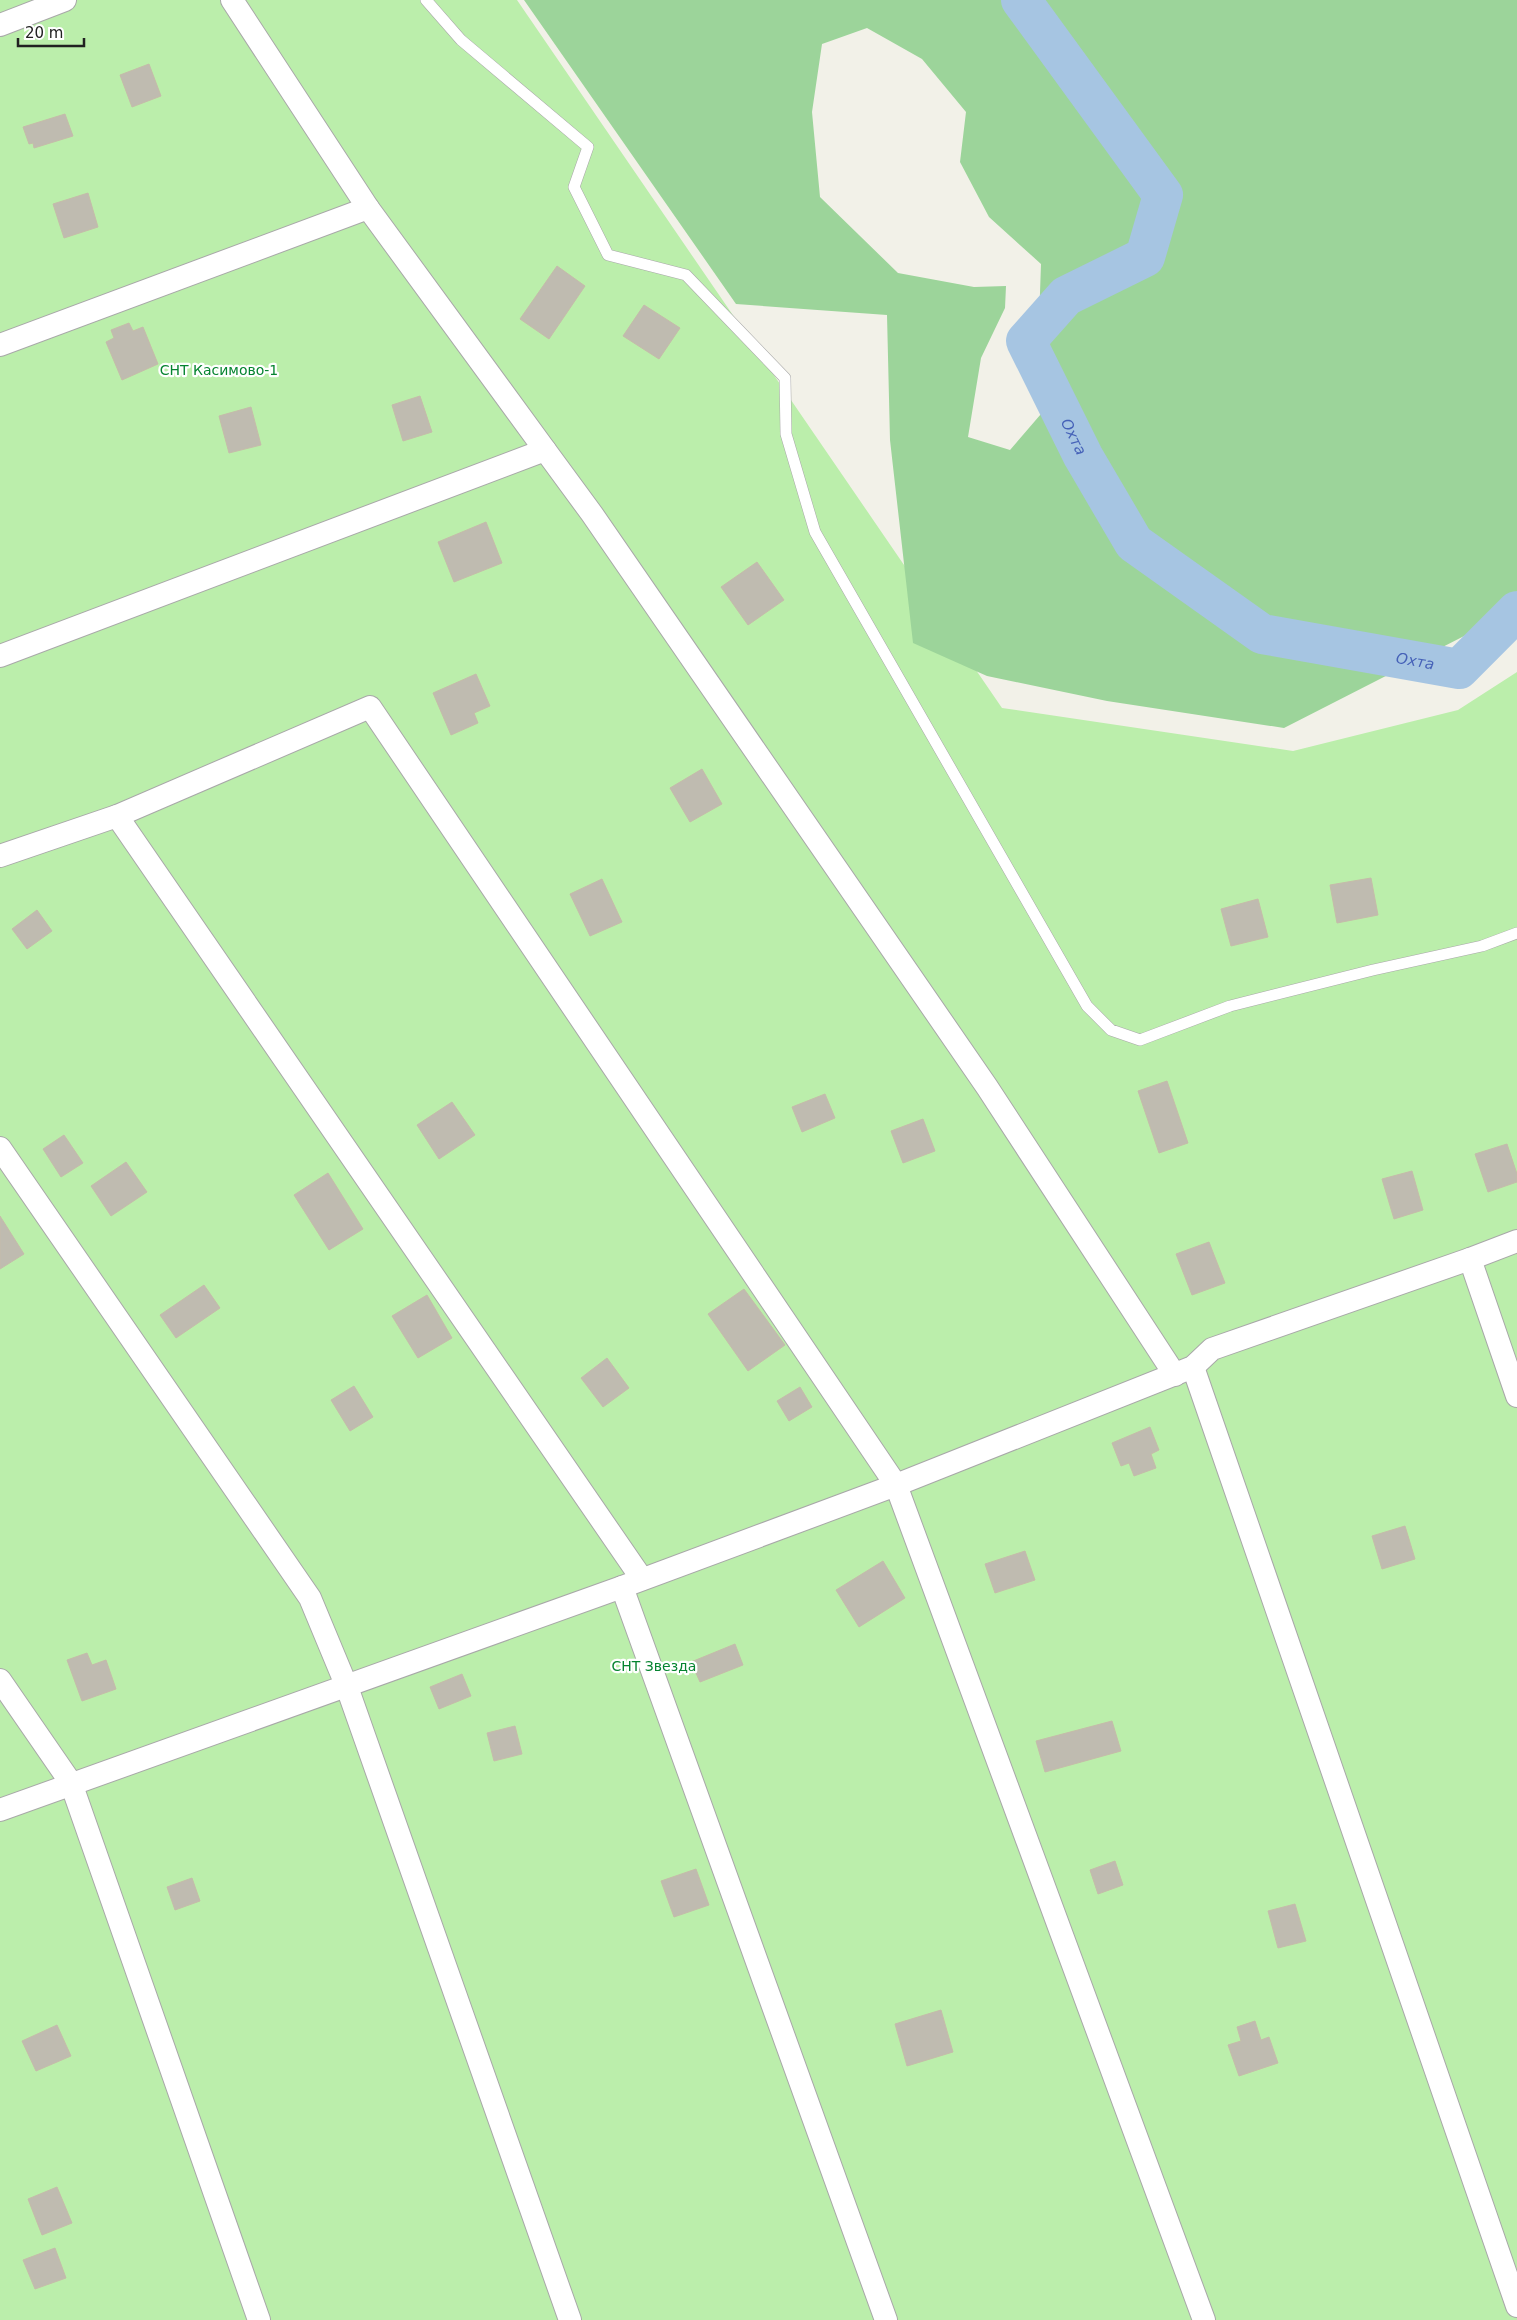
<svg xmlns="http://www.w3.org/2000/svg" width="1517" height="2320" font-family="'DejaVu Sans',sans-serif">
  <rect width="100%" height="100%" fill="#f2f1e8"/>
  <polygon fill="#bbeeab" points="0,0 517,0 1002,708 1293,751 1458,710 1517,672 1517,2320 0,2320"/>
  <path fill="#9cd49a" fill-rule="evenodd" d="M524,0H1517V609L1284,728L1107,701L987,676L913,643L890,440L887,315L736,304ZM867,28L922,59L966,112L960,162L989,217L1041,264L1039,321L1019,359L1047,407L1010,450L968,437L981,358L1005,308L1006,286L974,287L898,273L820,197L812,112L822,44Z"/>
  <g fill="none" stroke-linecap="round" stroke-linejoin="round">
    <path stroke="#a6c5e2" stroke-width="40" id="s1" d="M1021,0L1163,195L1145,257L1066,296L1026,341L1083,456L1134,543L1262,634L1459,669L1517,611"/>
  </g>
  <g fill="#bfbbb0" stroke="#c5bca9">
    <polygon points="149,64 161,96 132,107 120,75"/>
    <polygon points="65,114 73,136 34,148 33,143 29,144 23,127"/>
    <polygon points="88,193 98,227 64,238 53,204"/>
    <polygon points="557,266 585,286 549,339 520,319"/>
    <polygon points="644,305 680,328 659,359 623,336"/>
    <polygon points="129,323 133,331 143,327 158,364 122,380 106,342 114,338 111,330"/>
    <polygon points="420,396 432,432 403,441 392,405"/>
    <polygon points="251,407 261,445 229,453 219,416"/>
    <polygon points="486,522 502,563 454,582 438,542"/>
    <polygon points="757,562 784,600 748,625 721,587"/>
    <polygon points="476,674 490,706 474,713 478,723 451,735 433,693"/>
    <polygon points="702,769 722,804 690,822 670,788"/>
    <polygon points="1371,878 1378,915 1337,923 1330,885"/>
    <polygon points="602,879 622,922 590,936 570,894"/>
    <polygon points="1258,899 1268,937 1231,946 1221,909"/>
    <polygon points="37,910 52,931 27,949 12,929"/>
    <polygon points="1167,1081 1188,1143 1159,1153 1138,1091"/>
    <polygon points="825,1094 835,1118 802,1132 792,1107"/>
    <polygon points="452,1102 475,1135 439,1159 417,1125"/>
    <polygon points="923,1119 935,1151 903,1163 891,1131"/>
    <polygon points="64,1135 83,1163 61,1177 43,1149"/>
    <polygon points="1507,1144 1517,1174 1517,1182 1488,1192 1475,1154"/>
    <polygon points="126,1162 147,1192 111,1216 91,1186"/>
    <polygon points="1412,1171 1423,1210 1394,1219 1382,1179"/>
    <polygon points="328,1173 363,1229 329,1250 294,1195"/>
    <polygon points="0,1216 24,1254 0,1269"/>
    <polygon points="1209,1242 1225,1283 1192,1295 1176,1254"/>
    <polygon points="204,1285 220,1308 176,1338 160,1315"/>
    <polygon points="744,1289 785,1345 748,1371 708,1314"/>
    <polygon points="427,1295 452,1338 418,1358 392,1316"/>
    <polygon points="607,1358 629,1388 603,1407 581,1378"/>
    <polygon points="354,1386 373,1417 350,1431 331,1400"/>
    <polygon points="800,1387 812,1407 789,1421 777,1401"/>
    <polygon points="1150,1427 1159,1450 1151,1454 1156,1468 1134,1476 1129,1463 1121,1466 1112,1443"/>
    <polygon points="1405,1526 1415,1559 1382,1569 1372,1536"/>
    <polygon points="1025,1551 1035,1580 995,1593 985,1564"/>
    <polygon points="883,1561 905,1598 859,1627 836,1590"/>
    <polygon points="735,1644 743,1665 700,1682 691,1662"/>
    <polygon points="87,1653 92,1665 106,1660 116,1689 82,1701 67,1660"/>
    <polygon points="462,1674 471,1696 439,1709 430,1687"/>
    <polygon points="1112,1721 1121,1751 1045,1772 1036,1741"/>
    <polygon points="515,1726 522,1754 494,1761 487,1733"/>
    <polygon points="1115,1861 1123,1885 1098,1894 1090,1870"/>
    <polygon points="696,1869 709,1905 674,1917 661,1881"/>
    <polygon points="192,1878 200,1901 175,1910 167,1887"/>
    <polygon points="1295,1904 1306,1941 1278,1948 1268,1911"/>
    <polygon points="941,2010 953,2052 907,2066 895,2024"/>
    <polygon points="1255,2021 1261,2040 1269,2037 1278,2063 1239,2076 1228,2045 1241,2041 1237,2027"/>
    <polygon points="57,2025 71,2056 36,2071 22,2041"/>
    <polygon points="57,2187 72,2223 42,2235 28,2199"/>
    <polygon points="55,2248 66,2278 35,2289 23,2260"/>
  </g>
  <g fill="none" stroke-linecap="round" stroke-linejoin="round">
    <defs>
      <polyline id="lane" points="426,0 461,40 588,147 574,187 608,255 686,275 785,378 786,434 815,532 1087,1006 1111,1030 1140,1040 1230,1006 1373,970 1482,946 1517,933"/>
      <g id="street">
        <polyline points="232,0 368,208"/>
        <polyline points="0,25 65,0"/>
        <polyline points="0,345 368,208 545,450"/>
        <polyline points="0,656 545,450 592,514 987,1087 1175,1375"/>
        <polyline points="0,856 117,816"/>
        <polyline points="0,1148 310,1598 347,1687 570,2320"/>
        <polyline points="1470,1259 1517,1396"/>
        <polyline points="1193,1367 1517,2306"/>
        <polyline points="642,1579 117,816 370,707 896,1485 1204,2320"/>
        <polyline points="622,1587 886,2320"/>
        <polyline points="0,1680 71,1783 259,2320"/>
        <polyline points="0,1810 622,1587 896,1485 1193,1367 1212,1349 1470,1259 1517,1241"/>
      </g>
    </defs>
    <use href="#lane" stroke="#a8a8a8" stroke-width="12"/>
    <use href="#street" stroke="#a8a8a8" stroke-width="24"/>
    <use href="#lane" stroke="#fff" stroke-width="11"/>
    <use href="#street" stroke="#fff" stroke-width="22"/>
  </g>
  <g text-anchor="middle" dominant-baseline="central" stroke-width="4.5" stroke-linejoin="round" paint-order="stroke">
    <g font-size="14" fill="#068430" stroke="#fff">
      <text x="219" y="370">СНТ Касимово-1</text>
      <text x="654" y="1666">СНТ Звезда</text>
    </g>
    <g font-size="15" font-style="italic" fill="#4662b8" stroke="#fff">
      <text stroke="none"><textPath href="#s1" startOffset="561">Охта</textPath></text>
      <text stroke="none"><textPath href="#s1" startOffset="996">Охта</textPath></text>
    </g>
  </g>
  <path d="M18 38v8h66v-8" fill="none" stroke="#212121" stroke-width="2.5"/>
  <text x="25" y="38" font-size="15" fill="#212121" stroke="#ffffff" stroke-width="4" paint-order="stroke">20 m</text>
</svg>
